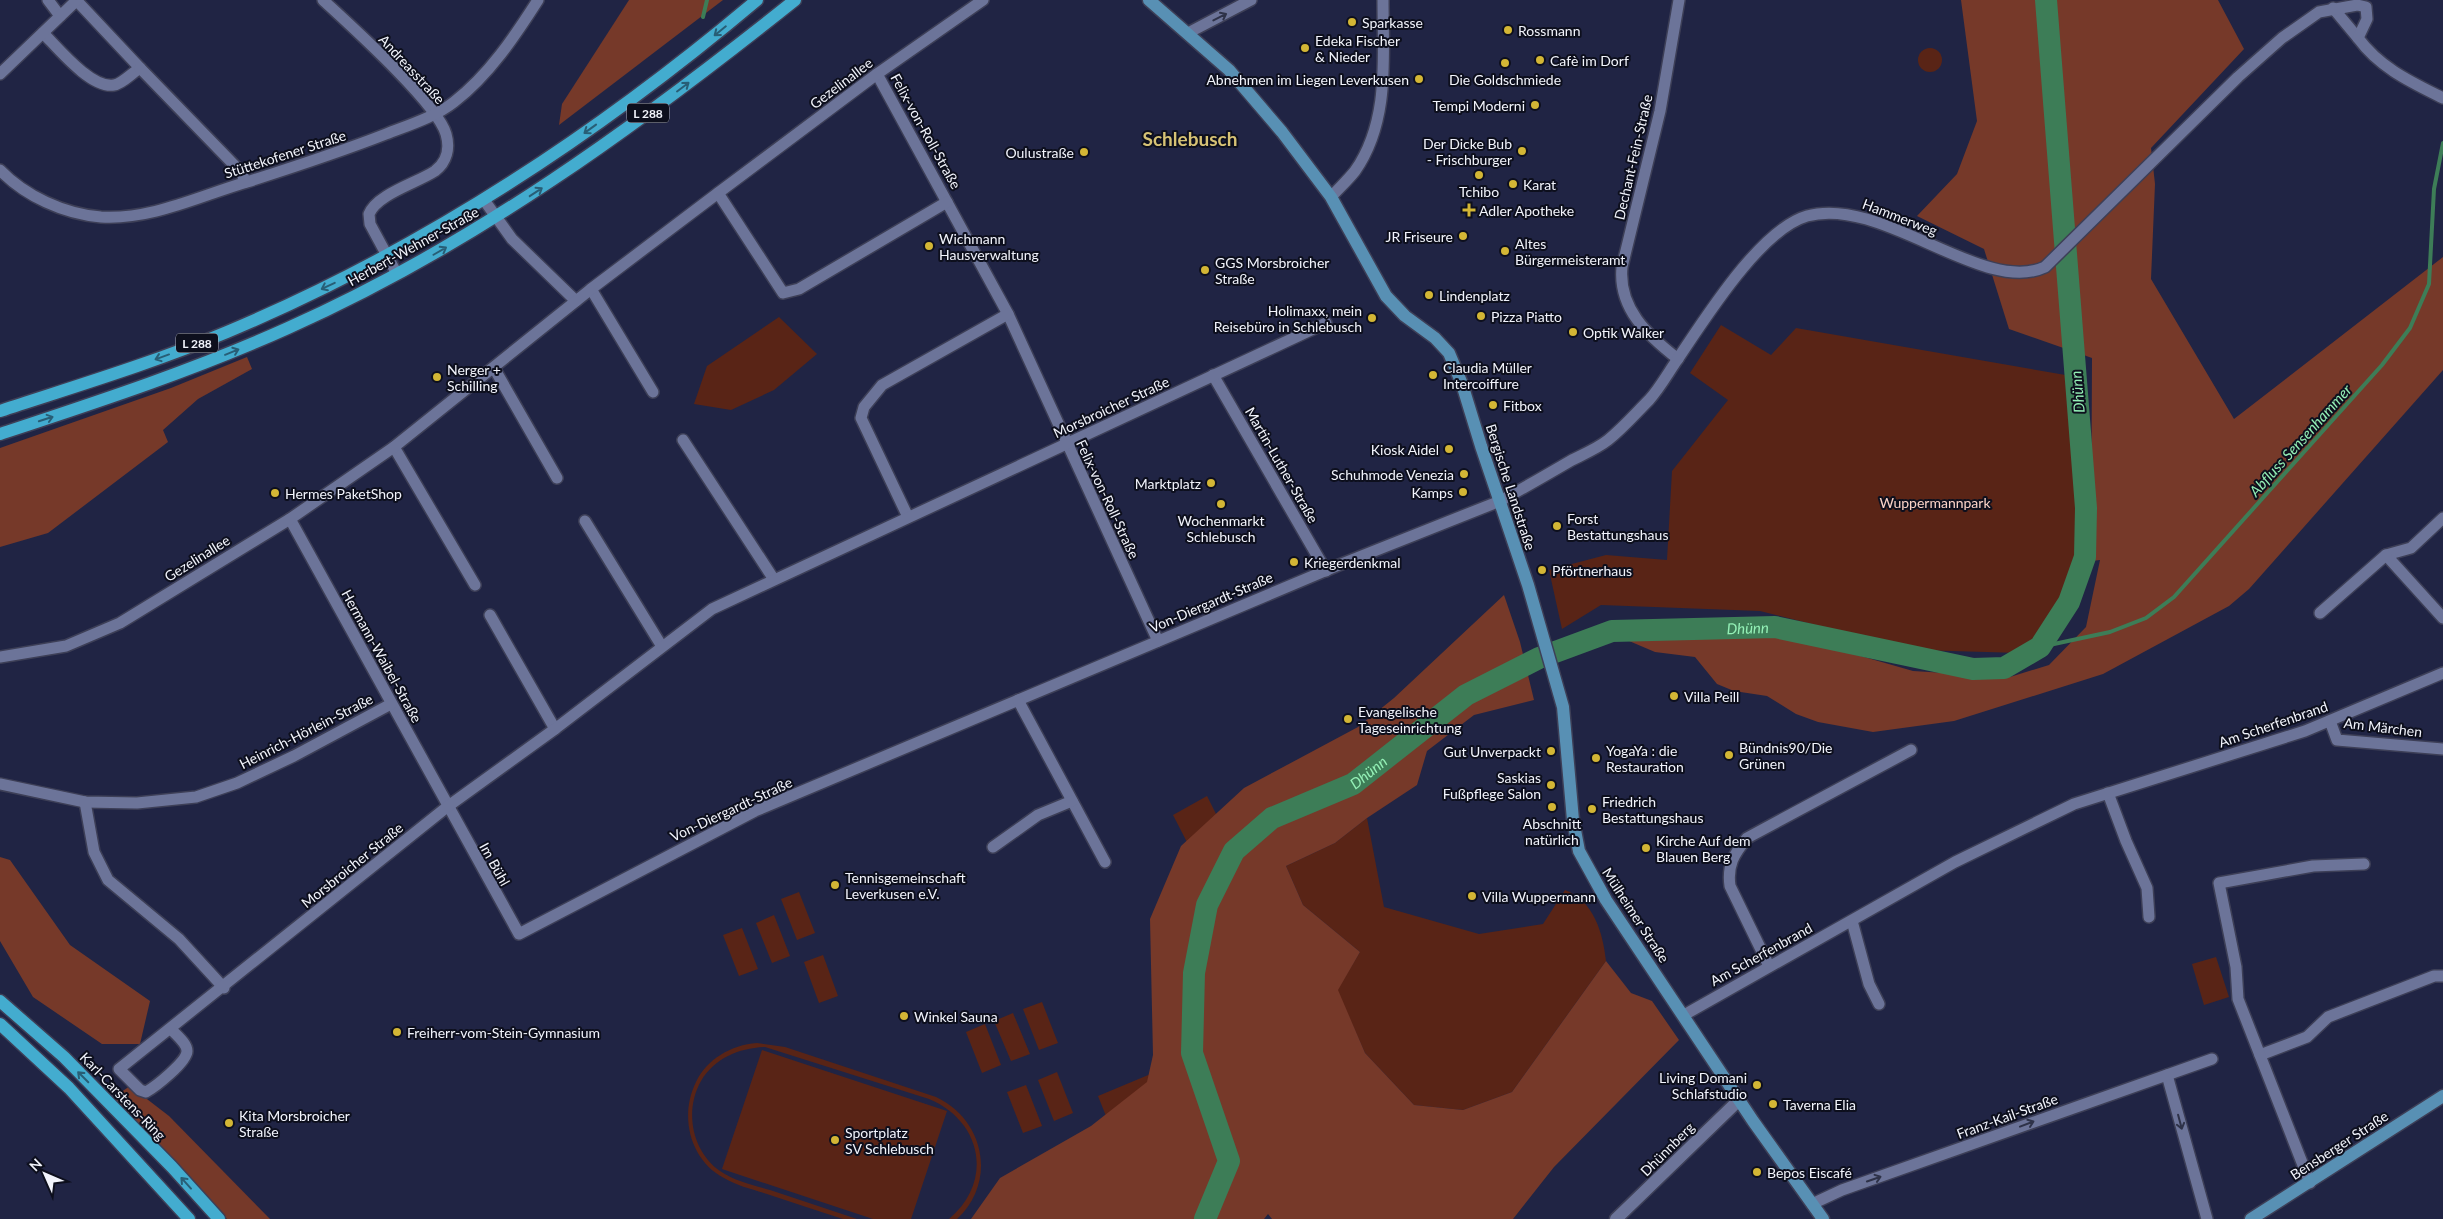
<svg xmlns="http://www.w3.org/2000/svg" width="2443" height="1219" font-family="Lato,sans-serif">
  <rect width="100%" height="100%" fill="#202444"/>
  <g fill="#592416">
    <circle cx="1930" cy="60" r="12"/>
    <polygon points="779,317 817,354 774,390 731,410 694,404 707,366"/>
    <polygon points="1721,325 1771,355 1796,328 2077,377 2084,517 2076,595 2021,653 1916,650 1760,611 1601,605 1562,629 1549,570 1606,555 1667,560 1672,471 1728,400 1690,373"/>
    <polygon points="1207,796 1217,816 1189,846 1173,815"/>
    <path d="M1367,818L1384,907L1479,934L1543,924L1565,890C1594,901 1603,933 1606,961L1512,1092L1463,1110L1414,1105L1365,1053L1337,990L1360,952L1303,905L1286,866L1335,843Z"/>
    <polygon points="799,892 815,933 797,940 781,899"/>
    <polygon points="774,915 790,956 772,963 756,923"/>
    <polygon points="742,928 758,969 739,976 723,935"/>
    <polygon points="823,955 838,996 819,1003 804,962"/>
    <polygon points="2216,957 2229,997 2204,1005 2192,964"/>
    <polygon points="1042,1002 1058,1043 1039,1050 1023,1009"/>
    <polygon points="1013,1013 1030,1054 1011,1061 994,1021"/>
    <polygon points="985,1024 1001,1065 982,1073 966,1032"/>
    <path d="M757,1043L785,1047L936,1097C985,1120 997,1182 957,1219H949C994,1181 982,1121 929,1099L765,1047C739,1048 715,1058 701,1081C684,1111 692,1151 720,1171C734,1181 753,1185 770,1190C799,1200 828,1209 857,1219H843C817,1211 792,1202 767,1194C752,1189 737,1186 724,1178C690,1160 679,1116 696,1082C707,1059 731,1045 757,1043Z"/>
    <polygon points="762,1050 947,1111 911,1219 873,1219 722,1169"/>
    <polygon points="1057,1072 1073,1113 1054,1121 1038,1080"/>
    <polygon points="1153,1073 1158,1085 1108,1121 1098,1096"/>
    <polygon points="1026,1085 1042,1126 1023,1133 1007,1092"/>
  </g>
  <g fill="#763929">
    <polygon points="629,0 723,0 559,125 562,104"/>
    <polygon points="1961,0 2218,0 2244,49 2151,148 2155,184 2151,279 2234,419 2443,257 2443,370 2249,589 2229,606 2103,674 1954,721 1873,732 1818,722 1796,714 1767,696 1734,691 1717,684 1695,657 1655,652 1622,638 1623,628 1649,630 1689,627 1749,628 1805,640 1913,671 2010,677 2049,665 2086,627 2100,560 2091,561 2092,358 2009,329 1984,249 1917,216 1957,174 1977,121"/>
    <polygon points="247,357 252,369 198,399 163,430 168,442 48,533 0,547 0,448 171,388"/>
    <polygon points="1504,595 1520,642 1534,700 1474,715 1427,751 1417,785 1367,818 1335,843 1286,866 1303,905 1360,952 1338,990 1365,1053 1414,1105 1463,1110 1512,1092 1606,961 1631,993 1652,1001 1679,1040 1554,1167 1513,1219 1272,1219 1268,1214 1264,1219 971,1219 1000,1178 1091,1126 1147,1082 1153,1055 1150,919 1181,846 1244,788 1358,727 1394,698"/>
    <polygon points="0,857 10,860 70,945 150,1001 140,1044 102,1044 33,997 0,941"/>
    <polygon points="130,1086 169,1116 270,1219 227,1219 114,1097"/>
  </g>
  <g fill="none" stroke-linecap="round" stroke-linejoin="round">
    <g stroke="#3d7d57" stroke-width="4">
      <polyline points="703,17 707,0"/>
      <polyline points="2040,647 2110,632 2146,618 2174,597 2382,365 2410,328 2429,284 2434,189 2443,143"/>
    </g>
    <path stroke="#3d7d57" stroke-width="22" id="s1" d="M1205,1219L1229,1161L1192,1053L1194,973L1207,905L1234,851L1272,818L1353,784L1466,695L1539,658L1612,631L1775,627L1973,669L2004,668L2040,647L2069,602L2085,557L2086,508L2046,0"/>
    <defs>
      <g id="minor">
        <polyline points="48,0 60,16"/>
        <path d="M323,0C350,25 437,103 446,134C450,148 447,162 435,171C417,183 377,194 369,214L370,224L397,274"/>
        <polyline points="2333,8 2358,38"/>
        <path d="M43,33C58,48 91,89 114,85C122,84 132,73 140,68L77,1"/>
        <polyline points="1188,33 1251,0"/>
        <polyline points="140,68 240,171 246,182"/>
        <polyline points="0,74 77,0"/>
        <polyline points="877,74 1008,314 1158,641"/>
        <path d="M0,170C25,196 64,214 101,217C152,220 199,196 247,182C294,167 340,152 386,134C409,125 435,117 454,102C489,75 515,36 538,0"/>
        <polyline points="718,193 783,293 799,289 947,202"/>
        <path d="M1331,197C1339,188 1348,180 1355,171C1390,121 1383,58 1383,0"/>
        <polyline points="484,200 512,239 576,301"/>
        <polyline points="591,289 653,392"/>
        <path d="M1678,359C1647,335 1618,308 1622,267L1660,111L1679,0"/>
        <polyline points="494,368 557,478"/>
        <polyline points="1213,375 1326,571"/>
        <polyline points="683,440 773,578"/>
        <polyline points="394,447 475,585"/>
        <polyline points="908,517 861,418 864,407 882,385 1008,314"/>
        <polyline points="2443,518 2411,548 2386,555 2443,618"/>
        <path d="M290,519L519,934L755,811L1339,565L1500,501C1524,488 1548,474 1572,460C1584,454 1598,448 1608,440C1623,428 1636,413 1649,400C1659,389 1667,375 1675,363C1703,322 1759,230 1807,216C1882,195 1983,296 2045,267L2238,77L2282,38L2319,12L2357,5L2366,7L2367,19L2358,38C2380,68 2411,82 2443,98"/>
        <polyline points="585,521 661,645"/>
        <polyline points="2320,613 2386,555"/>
        <polyline points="490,615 555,729"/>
        <polyline points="0,657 66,646 120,623 290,519 394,447 591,289 718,193 877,74 983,0"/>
        <polyline points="1018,700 1105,862"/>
        <polyline points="2330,721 2337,740 2443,749"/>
        <polyline points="0,784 85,802 137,803 196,797 237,783 294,756 391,704"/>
        <polyline points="2108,793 2126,841 2147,888 2149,917"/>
        <polyline points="85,802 94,852 108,880 179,939 224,988"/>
        <polyline points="993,847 1038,815 1072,801"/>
        <polyline points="1852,921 1869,984 1879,1004"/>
        <path d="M1769,966L1730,886C1727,865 1734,854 1747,838L1911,750"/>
        <polyline points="1684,1015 1955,862 2074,804 2305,731 2443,673"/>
        <path d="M171,1029C176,1035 187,1043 187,1051C187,1062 155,1087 146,1092L140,1090L119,1069L447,807L555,729L712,609L1326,323"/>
        <polyline points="2260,1055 2307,1037 2328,1017 2434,976 2443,976"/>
        <polyline points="2167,1075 2207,1219"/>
        <polyline points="2310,1183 2238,999 2236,967 2219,883 2313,866 2364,864"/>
        <polyline points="1812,1204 1842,1190 2212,1059"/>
      </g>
      <polyline id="tertiary" points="1616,1219 1739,1100"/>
      <g id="secondary">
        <polyline points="1149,0 1229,70 1282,132 1331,197 1386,296 1405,316 1435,338 1449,353 1462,384 1481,446 1528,585 1563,707 1573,820 1579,851 1606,900 1753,1121 1823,1219"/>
        <polyline points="2251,1219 2443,1096"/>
      </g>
      <g id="primary">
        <path d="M0,411C76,386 153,363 227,332C420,251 597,135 757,0"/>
        <path d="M0,434C97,402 195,370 288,328C474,245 637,126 795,0"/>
        <polyline points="0,1001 64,1057 172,1167 219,1219"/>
        <polyline points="0,1024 69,1088 189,1219"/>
      </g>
    </defs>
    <use href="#minor" stroke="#3d3f57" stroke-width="14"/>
    <use href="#tertiary" stroke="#3d3f57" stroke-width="15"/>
    <use href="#secondary" stroke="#3d3f57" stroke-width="15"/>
    <use href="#primary" stroke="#3d3f57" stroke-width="15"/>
    <use href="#minor" stroke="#6c7499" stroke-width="11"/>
    <use href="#tertiary" stroke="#6c7499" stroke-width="12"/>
    <use href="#secondary" stroke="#5890b4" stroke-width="12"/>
    <use href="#primary" stroke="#43accf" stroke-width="12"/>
  </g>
  <defs><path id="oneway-shaft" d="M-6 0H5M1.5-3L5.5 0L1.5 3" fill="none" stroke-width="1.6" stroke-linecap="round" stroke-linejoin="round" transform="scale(1.25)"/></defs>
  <g stroke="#2e3248">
    <use href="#oneway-shaft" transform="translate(1220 17) rotate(-27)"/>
    <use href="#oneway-shaft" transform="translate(2180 1122) rotate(75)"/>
    <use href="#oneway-shaft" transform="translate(2027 1124) rotate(-21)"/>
    <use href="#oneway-shaft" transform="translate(1874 1179) rotate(-19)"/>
  </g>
  <g stroke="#285e76">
    <use href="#oneway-shaft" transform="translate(720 31) rotate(141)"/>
    <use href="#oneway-shaft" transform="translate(683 87) rotate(-37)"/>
    <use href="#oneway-shaft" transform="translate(590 129) rotate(144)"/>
    <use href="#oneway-shaft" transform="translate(536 192) rotate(-33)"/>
    <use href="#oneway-shaft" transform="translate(440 251) rotate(-30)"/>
    <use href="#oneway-shaft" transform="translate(328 286) rotate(155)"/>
    <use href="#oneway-shaft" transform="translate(232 352) rotate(-22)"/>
    <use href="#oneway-shaft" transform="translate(162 357) rotate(160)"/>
    <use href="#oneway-shaft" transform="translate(46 419) rotate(-18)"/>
    <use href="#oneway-shaft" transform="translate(83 1077) rotate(-135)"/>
    <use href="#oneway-shaft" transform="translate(186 1183) rotate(-132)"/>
  </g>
  <g fill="#d3b635" stroke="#0d0f1d" stroke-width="2">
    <circle cx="1352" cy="22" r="5"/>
    <circle cx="1508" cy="30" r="5"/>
    <circle cx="1305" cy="48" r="5"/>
    <circle cx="1540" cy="60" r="5"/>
    <circle cx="1505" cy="63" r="5"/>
    <circle cx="1419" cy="79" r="5"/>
    <circle cx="1535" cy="105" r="5"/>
    <circle cx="1522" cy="151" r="5"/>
    <circle cx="1084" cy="152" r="5"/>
    <circle cx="1479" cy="175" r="5"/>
    <circle cx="1513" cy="184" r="5"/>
    <path d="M1466.5 202.5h5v5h5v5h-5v5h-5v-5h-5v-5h5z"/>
    <circle cx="1463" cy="236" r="5"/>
    <circle cx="929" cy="246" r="5"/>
    <circle cx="1505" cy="251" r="5"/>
    <circle cx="1205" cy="270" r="5"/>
    <circle cx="1429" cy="295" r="5"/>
    <circle cx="1481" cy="316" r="5"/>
    <circle cx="1372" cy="318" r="5"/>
    <circle cx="1573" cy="332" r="5"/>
    <circle cx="1433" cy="375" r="5"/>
    <circle cx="437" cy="377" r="5"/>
    <circle cx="1493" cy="405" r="5"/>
    <circle cx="1449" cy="449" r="5"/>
    <circle cx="1464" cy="474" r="5"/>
    <circle cx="1211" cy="483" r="5"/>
    <circle cx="1463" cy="492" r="5"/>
    <circle cx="275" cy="493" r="5"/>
    <circle cx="1221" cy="504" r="5"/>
    <circle cx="1557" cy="526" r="5"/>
    <circle cx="1294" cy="562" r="5"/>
    <circle cx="1542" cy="570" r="5"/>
    <circle cx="1674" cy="696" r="5"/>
    <circle cx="1348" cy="719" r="5"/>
    <circle cx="1551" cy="751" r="5"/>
    <circle cx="1729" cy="755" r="5"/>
    <circle cx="1596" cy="758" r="5"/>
    <circle cx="1551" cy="785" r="5"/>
    <circle cx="1552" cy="807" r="5"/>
    <circle cx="1592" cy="809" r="5"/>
    <circle cx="1646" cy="848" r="5"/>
    <circle cx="835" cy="885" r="5"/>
    <circle cx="1472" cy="896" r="5"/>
    <circle cx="904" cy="1016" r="5"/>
    <circle cx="397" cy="1032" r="5"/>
    <circle cx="1757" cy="1085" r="5"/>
    <circle cx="1773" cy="1104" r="5"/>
    <circle cx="229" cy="1123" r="5"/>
    <circle cx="835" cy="1140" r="5"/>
    <circle cx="1757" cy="1172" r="5"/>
  </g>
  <g text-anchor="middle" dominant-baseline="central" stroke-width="4" stroke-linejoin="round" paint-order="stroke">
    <g fill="#0d0f1d" stroke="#adafb9" stroke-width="1">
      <rect x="627" y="103.5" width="42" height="19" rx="4"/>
      <rect x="176" y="333.5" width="42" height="19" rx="4"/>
    </g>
    <g font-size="12" font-weight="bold" fill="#f2f4fc">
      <text x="648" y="113">L 288</text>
      <text x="197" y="343">L 288</text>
    </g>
    <g font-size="14" fill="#f2f4fc" stroke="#0d0f1d" text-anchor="start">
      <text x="1362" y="22">Sparkasse</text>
      <text x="1518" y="30">Rossmann</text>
      <text x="1315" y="40">Edeka Fischer<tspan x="1315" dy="16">&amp; Nieder</tspan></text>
      <text x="1550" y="60">Cafè im Dorf</text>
      <text x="1409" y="79" text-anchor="end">Abnehmen im Liegen Leverkusen</text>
      <text x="1505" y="79" text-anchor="middle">Die Goldschmiede</text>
      <text x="1525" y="105" text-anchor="end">Tempi Moderni</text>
      <text x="1512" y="143" text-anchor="end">Der Dicke Bub<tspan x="1512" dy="16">- Frischburger</tspan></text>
      <text x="1074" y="152" text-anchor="end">Oulustraße</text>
      <text x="1523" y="184">Karat</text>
      <text x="1479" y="191" text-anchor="middle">Tchibo</text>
      <text x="1479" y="210">Adler Apotheke</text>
      <text x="1453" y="236" text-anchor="end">JR Friseure</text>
      <text x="939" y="238">Wichmann<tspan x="939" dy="16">Hausverwaltung</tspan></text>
      <text x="1515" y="243">Altes<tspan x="1515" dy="16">Bürgermeisteramt</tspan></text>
      <text x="1215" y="262">GGS Morsbroicher<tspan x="1215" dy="16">Straße</tspan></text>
      <text x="1439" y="295">Lindenplatz</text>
      <text x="1362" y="310" text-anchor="end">Holimaxx, mein<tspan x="1362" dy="16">Reisebüro in Schlebusch</tspan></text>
      <text x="1491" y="316">Pizza Piatto</text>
      <text x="1583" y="332">Optik Walker</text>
      <text x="1443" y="367">Claudia Müller<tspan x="1443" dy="16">Intercoiffure</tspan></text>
      <text x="447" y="369">Nerger +<tspan x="447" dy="16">Schilling</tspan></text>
      <text x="1503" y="405">Fitbox</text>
      <text x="1439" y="449" text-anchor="end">Kiosk Aidel</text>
      <text x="1454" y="474" text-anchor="end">Schuhmode Venezia</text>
      <text x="1201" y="483" text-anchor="end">Marktplatz</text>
      <text x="1453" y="492" text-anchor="end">Kamps</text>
      <text x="285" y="493">Hermes PaketShop</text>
      <text x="1567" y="518">Forst<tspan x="1567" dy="16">Bestattungshaus</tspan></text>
      <text x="1221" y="520" text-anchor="middle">Wochenmarkt<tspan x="1221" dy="16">Schlebusch</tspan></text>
      <text x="1304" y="562">Kriegerdenkmal</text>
      <text x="1552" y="570">Pförtnerhaus</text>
      <text x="1684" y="696">Villa Peill</text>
      <text x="1358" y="711">Evangelische<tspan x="1358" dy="16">Tageseinrichtung</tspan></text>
      <text x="1739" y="747">Bündnis90/Die<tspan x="1739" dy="16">Grünen</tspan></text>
      <text x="1606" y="750">YogaYa : die<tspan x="1606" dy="16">Restauration</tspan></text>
      <text x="1541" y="751" text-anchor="end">Gut Unverpackt</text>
      <text x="1541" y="777" text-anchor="end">Saskias<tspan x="1541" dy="16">Fußpflege Salon</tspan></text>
      <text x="1602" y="801">Friedrich<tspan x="1602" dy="16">Bestattungshaus</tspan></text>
      <text x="1552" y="823" text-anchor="middle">Abschnitt<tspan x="1552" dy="16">natürlich</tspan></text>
      <text x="1656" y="840">Kirche Auf dem<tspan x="1656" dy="16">Blauen Berg</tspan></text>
      <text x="845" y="877">Tennisgemeinschaft<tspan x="845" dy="16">Leverkusen e.V.</tspan></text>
      <text x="1482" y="896">Villa Wuppermann</text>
      <text x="914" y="1016">Winkel Sauna</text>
      <text x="407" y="1032">Freiherr-vom-Stein-Gymnasium</text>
      <text x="1747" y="1077" text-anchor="end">Living Domani<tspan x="1747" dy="16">Schlafstudio</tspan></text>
      <text x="1783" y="1104">Taverna Elia</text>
      <text x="239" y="1115">Kita Morsbroicher<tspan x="239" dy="16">Straße</tspan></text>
      <text x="845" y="1132">Sportplatz<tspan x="845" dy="16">SV Schlebusch</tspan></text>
      <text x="1767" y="1172">Bepos Eiscafé</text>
    </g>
    <g font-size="14" fill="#f2f4fc" stroke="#0d0f1d">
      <text transform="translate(412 69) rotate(47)">Andreasstraße</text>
      <text transform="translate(841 83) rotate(-37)">Gezelinallee</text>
      <text transform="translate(926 131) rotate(61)">Felix-von-Roll-Straße</text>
      <text transform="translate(285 154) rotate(-18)">Stüttekofener Straße</text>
      <text transform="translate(1633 157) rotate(-77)">Dechant-Fein-Straße</text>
      <text transform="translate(1900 217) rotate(21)">Hammerweg</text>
      <text transform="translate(413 246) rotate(-29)">Herbert-Wehner-Straße</text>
      <text transform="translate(1111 407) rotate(-25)">Morsbroicher Straße</text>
      <text transform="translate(1282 465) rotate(60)">Martin-Luther-Straße</text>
      <text transform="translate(1511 487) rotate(72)">Bergische Landstraße</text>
      <text transform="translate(1108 499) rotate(65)">Felix-von-Roll-Straße</text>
      <text transform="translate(197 558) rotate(-32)">Gezelinallee</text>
      <text transform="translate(1211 602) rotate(-23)">Von-Diergardt-Straße</text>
      <text transform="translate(382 656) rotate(61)">Hermann-Waibel-Straße</text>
      <text transform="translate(2273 724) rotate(-19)">Am Scherfenbrand</text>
      <text transform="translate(2383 727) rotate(7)">Am Märchen</text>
      <text transform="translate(306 731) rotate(-27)">Heinrich-Hörlein-Straße</text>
      <text transform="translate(731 809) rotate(-25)">Von-Diergardt-Straße</text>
      <text transform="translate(495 864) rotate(61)">Im Bühl</text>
      <text transform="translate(352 865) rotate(-39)">Morsbroicher Straße</text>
      <text transform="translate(1636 915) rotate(57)">Mülheimer Straße</text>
      <text transform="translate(1761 954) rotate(-29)">Am Scherfenbrand</text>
      <text transform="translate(123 1096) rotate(46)">Karl-Carstens-Ring</text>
      <text transform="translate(2007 1116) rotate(-20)">Franz-Kail-Straße</text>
      <text transform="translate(2339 1145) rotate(-33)">Bensberger Straße</text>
      <text transform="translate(1667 1149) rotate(-45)">Dhünnberg</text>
    </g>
    <g font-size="14" fill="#fbd3c8" stroke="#0d0f1d">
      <text x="1935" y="502">Wuppermannpark</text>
    </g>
    <g font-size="15" font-style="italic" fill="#94f0b6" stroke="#0d0f1d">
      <text transform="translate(2077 392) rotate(-95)">Dhünn</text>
      <text transform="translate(2300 440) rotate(-48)">Abfluss Sensenhammer</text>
      <text stroke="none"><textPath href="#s1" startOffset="964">Dhünn</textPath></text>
      <text stroke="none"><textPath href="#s1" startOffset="544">Dhünn</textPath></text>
    </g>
    <g font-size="19" font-weight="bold" fill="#d6c275" stroke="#0d0f1d">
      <text x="1190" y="138">Schlebusch</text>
    </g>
  </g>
  <g transform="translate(45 1174) rotate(315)" stroke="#0d0f1d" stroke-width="4" paint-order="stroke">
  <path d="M0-4L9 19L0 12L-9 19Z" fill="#f2f4fc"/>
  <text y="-8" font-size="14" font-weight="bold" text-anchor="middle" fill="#f2f4fc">N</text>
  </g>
</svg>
